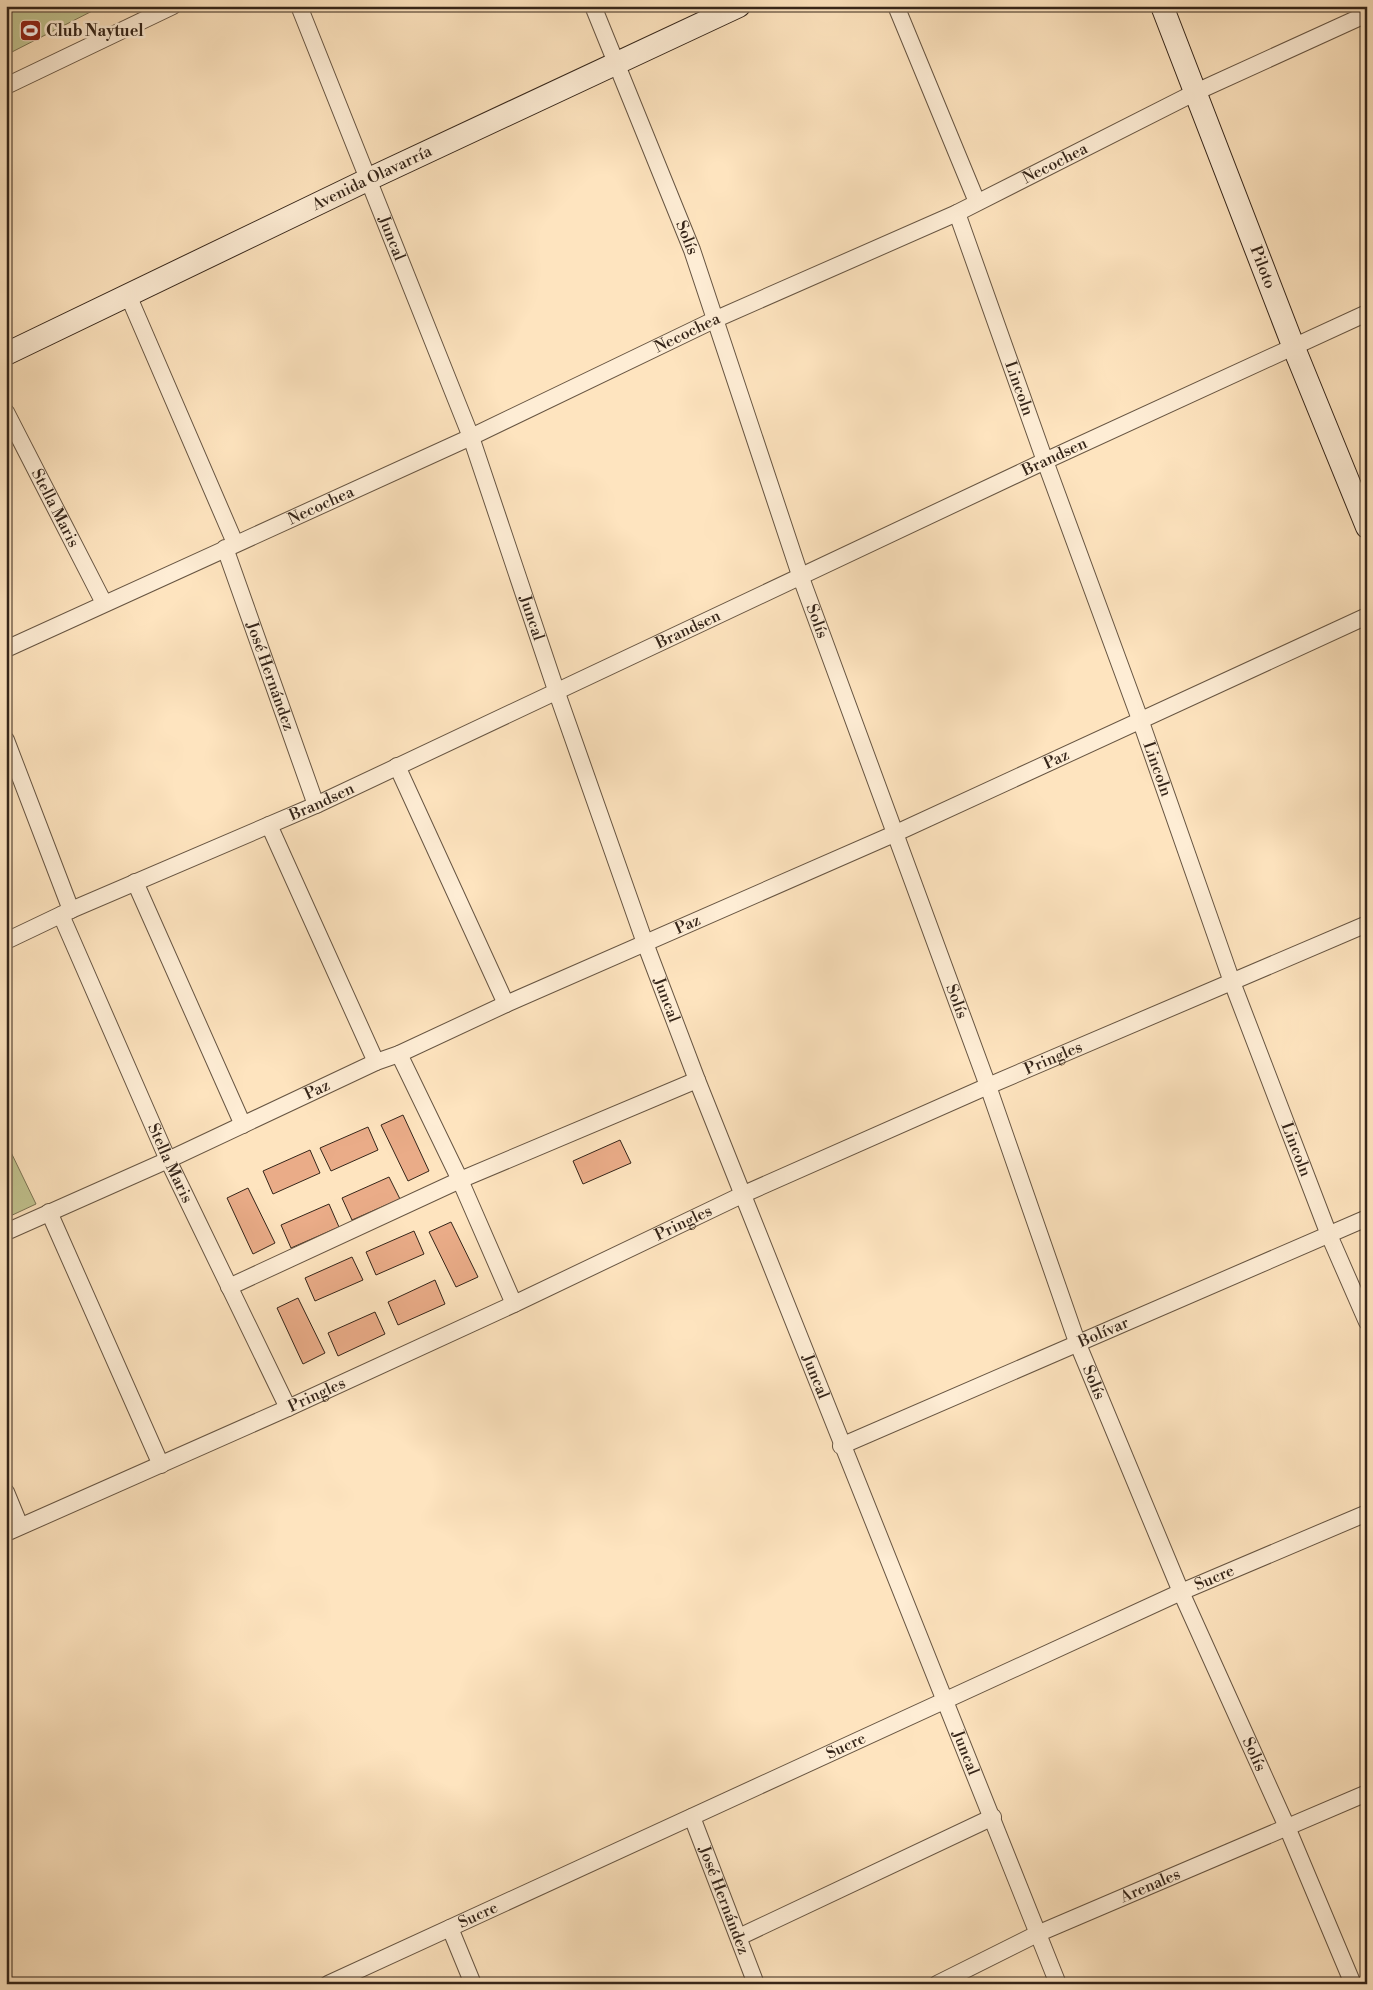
<svg xmlns="http://www.w3.org/2000/svg" width="1373" height="1990" font-family="'Libre Bodoni',serif">
  <rect width="100%" height="100%" fill="#fee4bf"/>
  <filter id="stains"><feTurbulence type="fractalNoise" baseFrequency=".004" numOctaves="4"/><feColorMatrix values="0 0 0 0 .2 0 0 0 0 .09 0 0 0 0 .02 0 0 0 .5 -.17"/></filter>
  <radialGradient id="worn" r=".72"><stop offset=".6" stop-color="#630" stop-opacity="0"/><stop offset="1" stop-color="#630" stop-opacity=".3"/></radialGradient>
  <g fill="#c2c490" stroke="#7c7454">
    <polygon points="6,6 102,6 6,55"/>
    <polygon points="6,1142 36,1204 6,1218"/>
  </g>
  <g fill="#eaac88" stroke="#352519">
    <polygon points="403,1115 429,1171 408,1181 381,1125"/>
    <polygon points="368,1127 378,1150 331,1171 320,1148"/>
    <polygon points="620,1140 631,1163 583,1184 573,1161"/>
    <polygon points="310,1150 320,1173 273,1194 263,1171"/>
    <polygon points="389,1177 400,1199 352,1220 342,1198"/>
    <polygon points="248,1188 275,1243 253,1254 227,1198"/>
    <polygon points="329,1204 339,1227 291,1248 281,1225"/>
    <polygon points="451,1222 478,1277 456,1287 429,1232"/>
    <polygon points="414,1231 424,1254 376,1275 366,1252"/>
    <polygon points="352,1257 363,1280 315,1301 305,1278"/>
    <polygon points="435,1280 445,1304 398,1325 388,1302"/>
    <polygon points="298,1298 325,1353 303,1364 277,1308"/>
    <polygon points="375,1312 385,1334 338,1356 328,1333"/>
  </g>
  <g fill="none" stroke-linecap="round" stroke-linejoin="round">
    <defs>
      <g id="street">
        <path id="s1" d="M299,6L471,437L557,693L645,943L697,1080L1058,1984"/>
        <path id="s2" d="M593,6L692,250L800,575L988,1086L1077,1342L1181,1592L1287,1827L1353,1984"/>
        <polyline points="896,6 977,202"/>
        <polyline points="6,86 173,6"/>
        <path id="s3" d="M957,213L1045,461L1141,722L1232,982L1329,1235L1367,1322"/>
        <polyline points="128,295 235,543"/>
        <path id="s4" d="M6,412L104,603"/>
        <path id="s5" d="M225,548L316,805"/>
        <path id="s6" d="M6,649L471,437L714,320L957,213L1196,92L1367,14"/>
        <polyline points="6,740 71,910"/>
        <polyline points="397,766 506,1004"/>
        <polyline points="269,825 376,1062"/>
        <polyline points="135,882 243,1125"/>
        <path id="s7" d="M61,915L168,1160L288,1408"/>
        <path id="s8" d="M6,941L71,910L316,805L1045,461L1367,313"/>
        <polyline points="399,1054 460,1180 514,1304"/>
        <polyline points="49,1212 161,1465"/>
        <path id="s9" d="M6,1232L168,1160L376,1062L399,1054L506,1004L894,834L1367,616"/>
        <polyline points="229,1287 460,1180 697,1080"/>
        <path id="s10" d="M841,1446L1367,1218"/>
        <polyline points="6,1492 20,1526"/>
        <path id="s11" d="M6,1533L288,1408L514,1304L744,1194L988,1086L1367,924"/>
        <path id="s12" d="M692,1817L756,1984"/>
        <polyline points="450,1928 473,1984"/>
        <polyline points="739,1937 993,1817"/>
        <path id="s13" d="M328,1984L1181,1592L1367,1513"/>
        <path id="s14" d="M937,1984L1037,1934L1367,1793"/>
      </g>
      <g id="secondary">
        <path id="s15" d="M1162,6L1294,348L1367,527"/>
        <path id="s16" d="M6,354L367,180L739,6"/>
      </g>
    </defs>
    <use href="#street" stroke="#675542" stroke-width="18"/>
    <use href="#secondary" stroke="#352519" stroke-width="24"/>
    <use href="#street" stroke="#feedd5" stroke-width="16"/>
    <use href="#secondary" stroke="#feedd5" stroke-width="22"/>
  </g>
  <defs>
    <symbol id="stadium-square" viewBox="-11 -11 22 22"><rect x="-9" y="-9" width="18" height="18" rx="4" fill="#8f2418" stroke="#feedd5"/><path d="M0-5a6.5 5 0 1 0 0 10a6.5 5 0 1 0 0-10ZM-3.5-1.8h7v3.6h-7Z" fill="#fff"/></symbol>
  </defs>
  <g fill-rule="evenodd">
    <use href="#stadium-square" x="18" y="18" width="25" height="25"/>
  </g>
  <g text-anchor="middle" dominant-baseline="central" stroke-width="5" stroke-linejoin="round" paint-order="stroke">
    <g font-size="16" font-weight="bold" fill="#352519" stroke="#feedd5" text-anchor="start">
      <text x="46" y="31">Club Naytuel</text>
    </g>
    <g font-size="16" fill="#352519" stroke="#feedd5">
      <text stroke="none"><textPath href="#s6" startOffset="1156">Necochea</textPath></text>
      <text stroke="none"><textPath href="#s16" startOffset="406">Avenida Olavarría</textPath></text>
      <text stroke="none"><textPath href="#s1" startOffset="250">Juncal</textPath></text>
      <text stroke="none"><textPath href="#s2" startOffset="250">Solís</textPath></text>
      <text stroke="none"><textPath href="#s15" startOffset="280">Piloto</textPath></text>
      <text stroke="none"><textPath href="#s6" startOffset="751">Necochea</textPath></text>
      <text stroke="none"><textPath href="#s3" startOffset="186">Lincoln</textPath></text>
      <text stroke="none"><textPath href="#s8" startOffset="1155">Brandsen</textPath></text>
      <text stroke="none"><textPath href="#s6" startOffset="346">Necochea</textPath></text>
      <text stroke="none"><textPath href="#s4" startOffset="108">Stella Maris</textPath></text>
      <text stroke="none"><textPath href="#s1" startOffset="655">Juncal</textPath></text>
      <text stroke="none"><textPath href="#s2" startOffset="655">Solís</textPath></text>
      <text stroke="none"><textPath href="#s8" startOffset="750">Brandsen</textPath></text>
      <text stroke="none"><textPath href="#s5" startOffset="136">José Hernández</textPath></text>
      <text stroke="none"><textPath href="#s9" startOffset="1152">Paz</textPath></text>
      <text stroke="none"><textPath href="#s3" startOffset="591">Lincoln</textPath></text>
      <text stroke="none"><textPath href="#s8" startOffset="345">Brandsen</textPath></text>
      <text stroke="none"><textPath href="#s9" startOffset="748">Paz</textPath></text>
      <text stroke="none"><textPath href="#s1" startOffset="1060">Juncal</textPath></text>
      <text stroke="none"><textPath href="#s2" startOffset="1060">Solís</textPath></text>
      <text stroke="none"><textPath href="#s11" startOffset="1150">Pringles</textPath></text>
      <text stroke="none"><textPath href="#s9" startOffset="342">Paz</textPath></text>
      <text stroke="none"><textPath href="#s3" startOffset="996">Lincoln</textPath></text>
      <text stroke="none"><textPath href="#s7" startOffset="271">Stella Maris</textPath></text>
      <text stroke="none"><textPath href="#s11" startOffset="745">Pringles</textPath></text>
      <text stroke="none"><textPath href="#s10" startOffset="286">Bolívar</textPath></text>
      <text stroke="none"><textPath href="#s1" startOffset="1465">Juncal</textPath></text>
      <text stroke="none"><textPath href="#s2" startOffset="1465">Solís</textPath></text>
      <text stroke="none"><textPath href="#s11" startOffset="340">Pringles</textPath></text>
      <text stroke="none"><textPath href="#s13" startOffset="975">Sucre</textPath></text>
      <text stroke="none"><textPath href="#s13" startOffset="570">Sucre</textPath></text>
      <text stroke="none"><textPath href="#s1" startOffset="1870">Juncal</textPath></text>
      <text stroke="none"><textPath href="#s2" startOffset="1870">Solís</textPath></text>
      <text stroke="none"><textPath href="#s14" startOffset="235">Arenales</textPath></text>
      <text stroke="none"><textPath href="#s12" startOffset="89">José Hernández</textPath></text>
      <text stroke="none"><textPath href="#s13" startOffset="165">Sucre</textPath></text>
    </g>
  </g>
  <rect width="1373" height="1990" fill="none" stroke="#fee4bf" stroke-width="25"/>
  <rect x="8" y="8" width="1358" height="1975" fill="none" stroke="#352519" stroke-width="2.5"/>
  <rect x="12" y="12" width="1348" height="1965" fill="none" stroke="#352519"/>
  <rect width="100%" height="100%" filter="url(#stains)"/>
  <rect width="100%" height="100%" fill="url(#worn)"/>
</svg>
